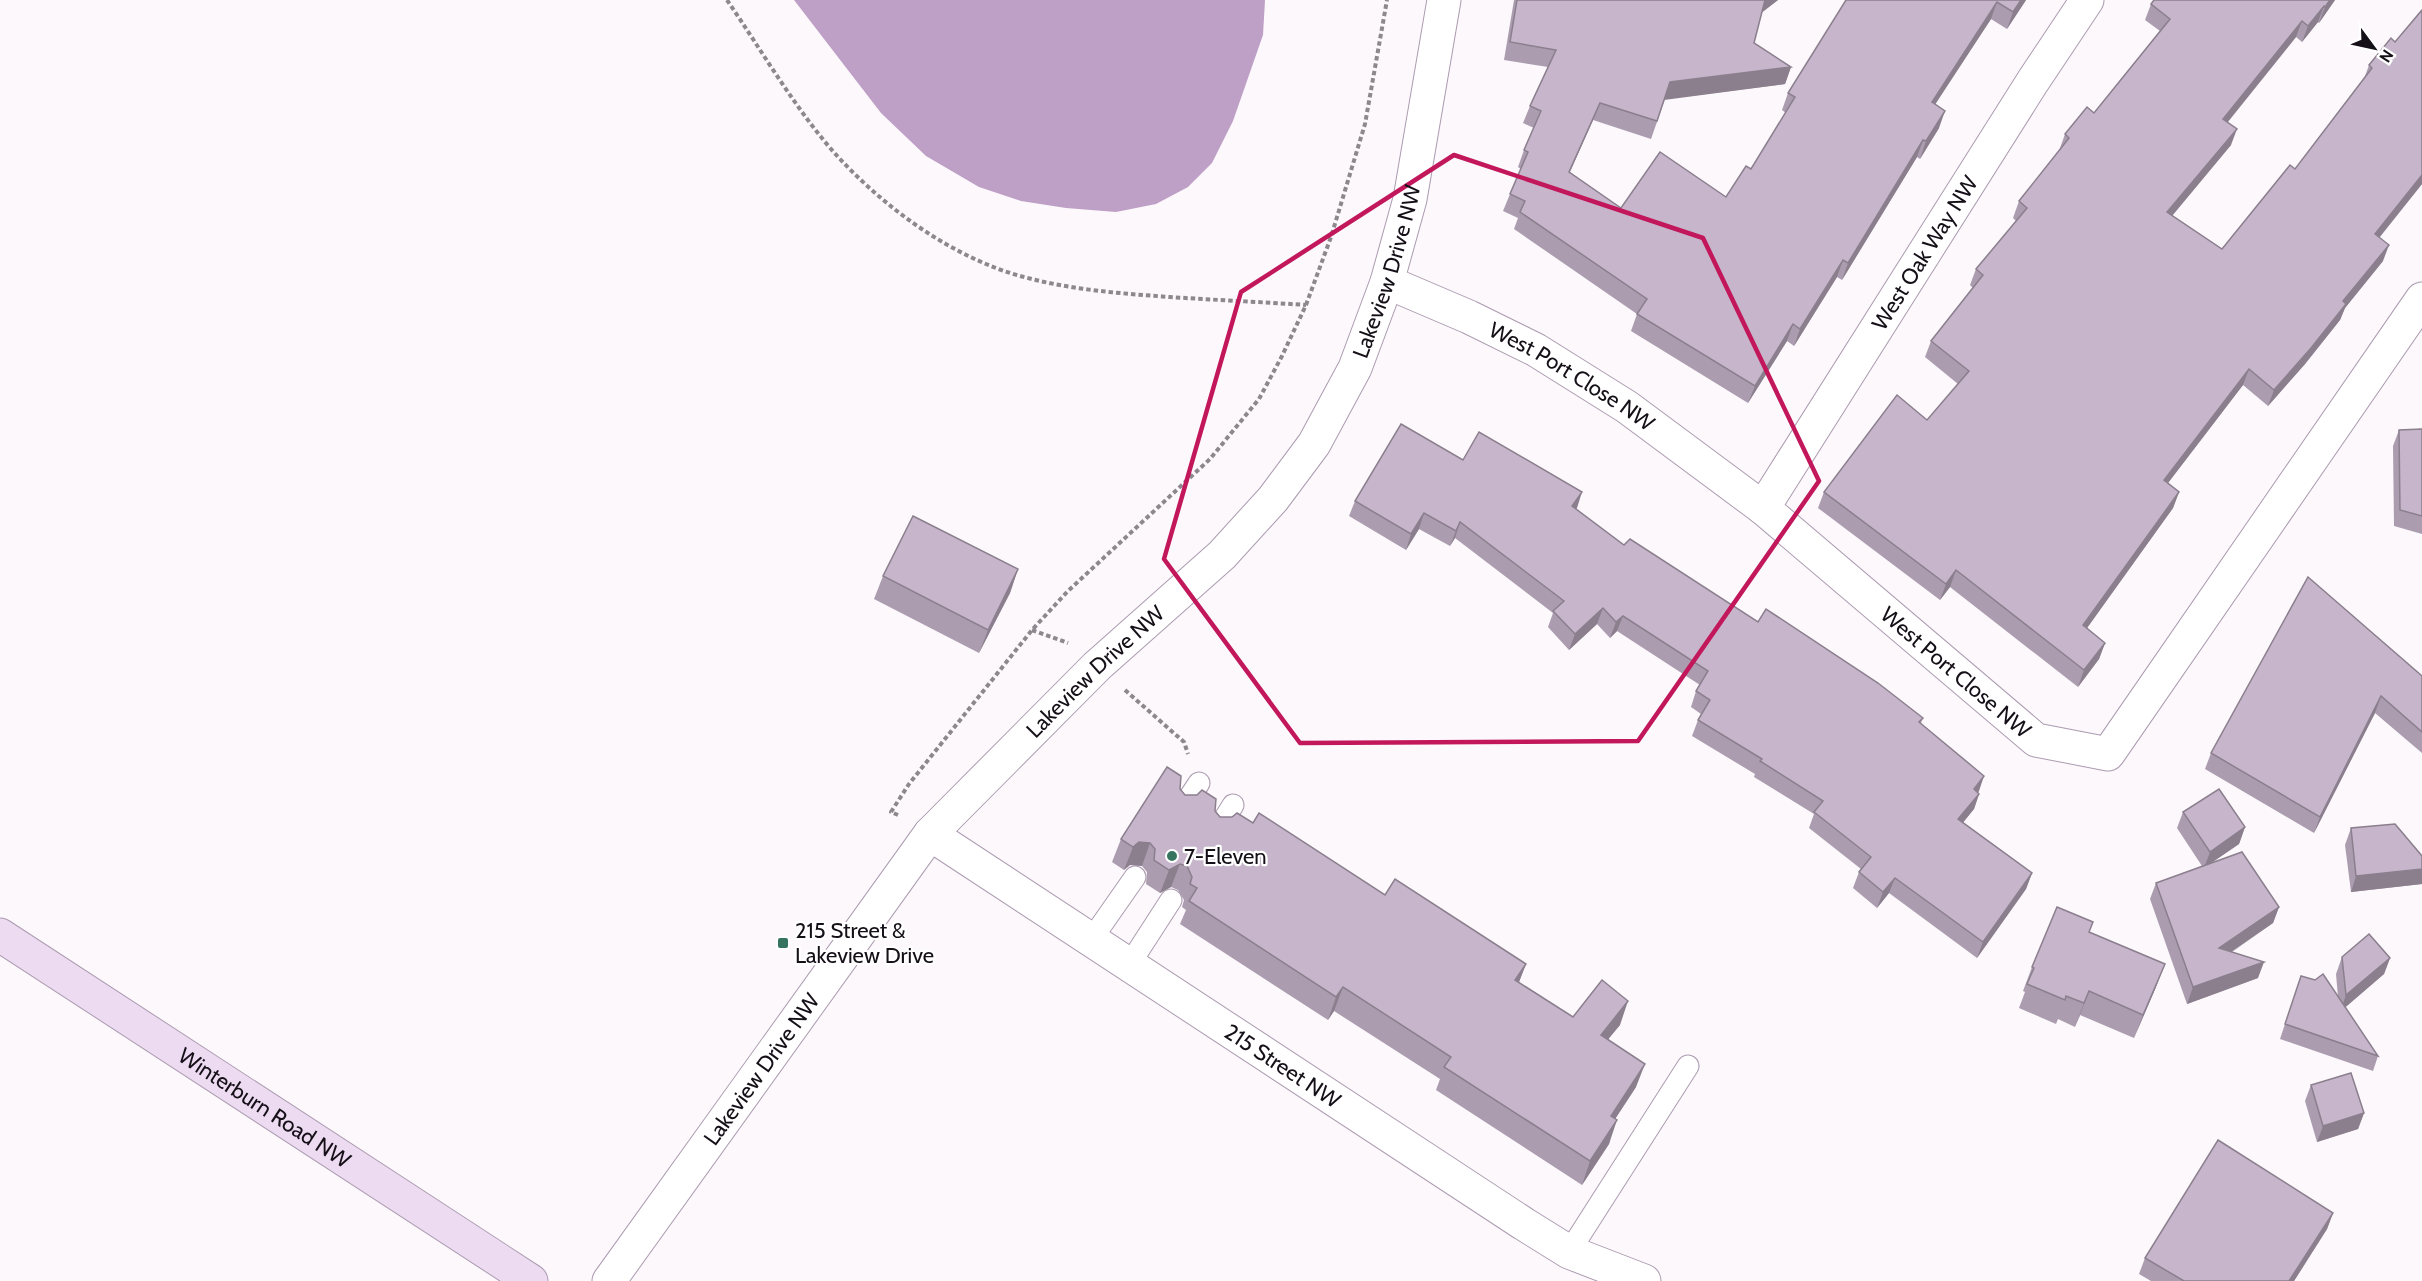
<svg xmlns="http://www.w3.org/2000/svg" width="2422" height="1281" font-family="Cabin,sans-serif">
  <rect width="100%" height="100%" fill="#fcf8fc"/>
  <polygon fill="#be9fc6" points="794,0 1265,0 1263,35 1233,121 1212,163 1188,187 1156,204 1116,212 1066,208 1021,201 979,187 926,156 881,113"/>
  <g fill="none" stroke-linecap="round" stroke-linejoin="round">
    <defs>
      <g id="service">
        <polyline points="1183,807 1199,783"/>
        <polyline points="1218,829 1233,805"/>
        <polyline points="1091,940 1135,877"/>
        <polyline points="1129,965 1171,900"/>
        <polyline points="1569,1252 1688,1066"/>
      </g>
      <g id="minor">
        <path id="s1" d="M1387,282L1469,317L1536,350L1627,407L1763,508L2036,740L2108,754L2422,299"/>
        <path id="s2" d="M1763,508L2033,81L2087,0"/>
        <path id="s3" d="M930,834L1524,1224L1569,1252L1644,1281"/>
        <path id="s4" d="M609,1281L930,834L1097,666L1222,555L1273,499L1314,444L1355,368L1387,282L1410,199L1444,0"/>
      </g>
      <g id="secondary">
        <path id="s5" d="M0,935L531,1281"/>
      </g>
    </defs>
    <use href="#service" stroke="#ac9bb0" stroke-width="23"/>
    <use href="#minor" stroke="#ac9bb0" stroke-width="35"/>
    <use href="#secondary" stroke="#ac9bb0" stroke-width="35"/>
    <g stroke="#8d888e" stroke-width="4" stroke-dasharray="4.5 3" stroke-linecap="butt">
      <path d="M727,0C762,51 799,115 840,159C885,207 942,249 1004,271C1058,289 1114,293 1170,297C1215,300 1261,302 1306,305"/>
      <polyline points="1032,630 1068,643"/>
      <polyline points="1125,690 1184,742 1188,754"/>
      <polyline points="898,815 891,812 909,784 1032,630 1068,591 1210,459 1259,399 1282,356 1306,305 1331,237 1365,124 1387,0"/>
    </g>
    <use href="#service" stroke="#fff" stroke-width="21"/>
    <use href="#minor" stroke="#fff" stroke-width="33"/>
    <use href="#secondary" stroke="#ecdbf1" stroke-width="33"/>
  </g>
  <g fill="#ab9daf">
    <polygon points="1514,0 1778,0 1762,12 1754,43 1791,67 1785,84 1665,99 1651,139 1593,120 1570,172 1621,208 1726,197 1751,169 1786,113 1782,110 1788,93 1846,0 2026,0 2007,29 1991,19 1935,104 1939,128 1920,159 1917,157 1842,280 1837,277 1794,346 1787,341 1748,403 1631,331 1637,314 1514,229 1518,218 1503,211 1510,194 1521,169 1518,167 1524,150 1534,128 1523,123 1530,106 1548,67 1504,60"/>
    <polygon points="2154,0 2335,0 2319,23 2318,22 2302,42 2296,37 2228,122 2231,145 2172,216 2222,249 2295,169 2364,79 2369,65 2395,42 2422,10 2422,184 2380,237 2383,261 2345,308 2340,320 2305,364 2268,406 2243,385 2168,483 2179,492 2173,508 2087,628 2105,643 2099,659 2078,687 1950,587 1940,600 1818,508 1824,492 1927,420 1958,384 1925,357 1931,341 1973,288 1970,285 1976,269 2016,221 2013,218 2019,201 2059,151 2065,134 2094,113 2160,31 2145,20 2151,4"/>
    <polygon points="2422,429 2422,534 2394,526 2393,446 2399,430"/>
    <polygon points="1463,460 1576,509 1624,545 1923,718 1921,723 1979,791 1978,792 1979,794 1974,809 1963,822 2032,873 2026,889 1977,958 1889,893 1877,908 1853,888 1859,872 1861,869 1809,828 1814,814 1754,777 1755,774 1692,736 1698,720 1701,714 1691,707 1696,691 1700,685 1617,631 1610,638 1597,624 1569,650 1548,627 1553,613 1455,538 1450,546 1419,529 1406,550 1349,516 1355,501"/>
    <polygon points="1018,569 1010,593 979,653 874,599 883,576"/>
    <polygon points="2422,676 2422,753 2375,713 2314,833 2205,769 2211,753"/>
    <polygon points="1180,789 1185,795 1215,811 1220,817 1253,823 1385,895 1526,964 1519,982 1573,1017 1620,1025 1607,1040 1636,1087 1615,1119 1609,1144 1582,1185 1436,1090 1440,1079 1334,1011 1328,1020 1180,924 1186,910 1182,907 1184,900 1178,890 1171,887 1160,893 1146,884 1147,872 1142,866 1130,865 1124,870 1112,862 1121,839"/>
    <polygon points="2183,812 2245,827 2239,844 2211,863 2279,907 2273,923 2232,952 2258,978 2187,1004 2150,899 2156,883 2202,866 2177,828"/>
    <polygon points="2351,828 2422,856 2422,884 2351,892 2345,845"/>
    <polygon points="2089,932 2156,987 2134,1038 2080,1015 2075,1027 2058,1019 2056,1024 2019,1008 2025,992 2023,991 2032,967"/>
    <polygon points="2342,957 2390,958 2384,974 2345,1007 2378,1056 2373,1071 2280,1039 2301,976 2315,980 2338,997 2336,974"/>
    <polygon points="2311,1085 2364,1113 2358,1129 2317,1142 2305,1101"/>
    <polygon points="2333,1213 2327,1229 2294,1281 2151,1281 2139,1274 2145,1258"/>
  </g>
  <g fill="#8b7f8e">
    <polygon points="1765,0 1778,0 1760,14"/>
    <polygon points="2021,0 2026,0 2007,29 2013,12"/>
    <polygon points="2330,0 2335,0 2319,23 2325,7"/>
    <polygon points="1997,2 1991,19 1925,120 1932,102"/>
    <polygon points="2324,6 2318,22 2302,42 2308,26"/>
    <polygon points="2302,21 2296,37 2217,135 2223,119"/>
    <polygon points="1791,67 1785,84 1664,100 1670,82"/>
    <polygon points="1600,103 1593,120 1562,189 1569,172"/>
    <polygon points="1945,111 1939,128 1920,159 1926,141"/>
    <polygon points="2237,129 2231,145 2161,229 2167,212"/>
    <polygon points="1923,140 1917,157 1842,280 1848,263"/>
    <polygon points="2422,175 2422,184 2369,250 2375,234"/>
    <polygon points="2389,245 2383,261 2345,308 2340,320 2305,364 2268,406 2274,390 2343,301"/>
    <polygon points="1843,260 1837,277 1794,346 1800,329"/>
    <polygon points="1793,324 1787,341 1748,403 1755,386"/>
    <polygon points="2249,369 2243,385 2158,496 2164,480"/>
    <polygon points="1582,492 1577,508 1567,522 1572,506"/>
    <polygon points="2179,492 2173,508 2077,642 2083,625"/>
    <polygon points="1424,513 1419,529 1406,550 1411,534"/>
    <polygon points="1460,522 1455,538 1450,546 1456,531"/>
    <polygon points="1018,569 1010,593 979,653 988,630"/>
    <polygon points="1956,570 1950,587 1940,600 1946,584"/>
    <polygon points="1603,608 1597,624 1569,650 1575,634"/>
    <polygon points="1623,616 1617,631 1610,638 1616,622"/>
    <polygon points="2105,643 2099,659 2078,687 2084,670"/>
    <polygon points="2381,696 2375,713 2314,833 2320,817"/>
    <polygon points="1984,776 1979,791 1968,805 1974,789"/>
    <polygon points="1979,794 1974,809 1953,835 1958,819"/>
    <polygon points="2245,827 2239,844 2204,868 2210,852"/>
    <polygon points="1139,842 1150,843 1142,866 1130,865 1124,870 1133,847"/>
    <polygon points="1180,864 1171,887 1160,893 1169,870"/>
    <polygon points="2422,869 2422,884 2351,892 2356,876"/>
    <polygon points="2032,873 2026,889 1977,958 1983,942"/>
    <polygon points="1895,878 1889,893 1877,908 1883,892"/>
    <polygon points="2279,907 2273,923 2213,964 2219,948"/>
    <polygon points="2390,958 2384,974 2340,1012 2346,995"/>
    <polygon points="2264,962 2258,978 2187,1004 2193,987"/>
    <polygon points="1526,964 1517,987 1515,980"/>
    <polygon points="2165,964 2156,987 2134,1038 2143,1015"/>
    <polygon points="1343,987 1334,1011 1328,1020 1336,997"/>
    <polygon points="2089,991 2080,1015 2075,1027 2084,1003"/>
    <polygon points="1628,1001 1620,1025 1592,1059 1601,1035"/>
    <polygon points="1645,1064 1636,1087 1602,1139 1611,1116"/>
    <polygon points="2364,1113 2358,1129 2317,1142 2323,1126"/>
    <polygon points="1617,1120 1609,1144 1582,1185 1590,1161"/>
    <polygon points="2333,1213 2327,1229 2294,1281 2289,1281"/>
  </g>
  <g fill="#c7b6cb" stroke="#8b7f8e" stroke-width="1.5">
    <polygon points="1517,0 1765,0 1754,43 1791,67 1670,82 1657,121 1600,103 1569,172 1621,208 1660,152 1726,197 1746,166 1751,169 1795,97 1788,93 1846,0 2021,0 2013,12 1997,2 1932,102 1945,111 1926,141 1923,140 1848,263 1843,260 1800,329 1793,324 1755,386 1637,314 1647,299 1520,212 1525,201 1510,194 1528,152 1524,150 1541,111 1530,106 1556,50 1510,42"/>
    <polygon points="2154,0 2330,0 2325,7 2324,6 2308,26 2302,21 2223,119 2237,129 2167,212 2222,249 2290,165 2295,169 2372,68 2369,65 2391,38 2395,42 2422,10 2422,175 2375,234 2389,245 2343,301 2346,304 2311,348 2274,390 2249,369 2164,480 2179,492 2083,625 2105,643 2084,670 1956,570 1946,584 1824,492 1897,395 1927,420 1969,371 1931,341 1983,275 1976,269 2027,208 2019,201 2069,138 2065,134 2087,107 2094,113 2170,19 2151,4"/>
    <polygon points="1401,424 1463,460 1479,432 1582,492 1572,506 1624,545 1630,539 1758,622 1766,609 1878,683 1923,718 1919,722 1984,776 1974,789 1979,794 1958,819 2032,873 1983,942 1895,878 1883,892 1859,872 1871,857 1814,812 1823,801 1760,761 1762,759 1698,720 1710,700 1696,691 1708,671 1623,616 1616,622 1603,608 1575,634 1553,611 1564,601 1460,522 1456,531 1424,513 1411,534 1355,501"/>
    <polygon points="2422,429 2422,516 2400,510 2399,430"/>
    <polygon points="913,516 1018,569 988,630 883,576"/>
    <polygon points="2308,577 2422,676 2422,732 2381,696 2320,817 2211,753"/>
    <polygon points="1167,767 1181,776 1180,789 1185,795 1197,795 1202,790 1216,799 1215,811 1220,817 1232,817 1237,813 1253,823 1259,813 1385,895 1395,879 1526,964 1515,980 1573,1017 1602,980 1628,1001 1601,1035 1645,1064 1611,1116 1617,1120 1590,1161 1444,1067 1451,1057 1343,987 1336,997 1189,901 1197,888 1190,884 1192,877 1187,866 1180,864 1169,870 1154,860 1155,849 1150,843 1139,842 1133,847 1121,839"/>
    <polygon points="2219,789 2245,827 2210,852 2183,812"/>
    <polygon points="2395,824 2422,856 2422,869 2356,876 2351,828"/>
    <polygon points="2242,852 2279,907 2219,948 2264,962 2193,987 2156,883"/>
    <polygon points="2057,907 2093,922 2089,932 2165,964 2143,1015 2089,991 2084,1003 2066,996 2065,1000 2027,984 2034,968 2032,967"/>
    <polygon points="2369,934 2390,958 2346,995 2342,957"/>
    <polygon points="2323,974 2378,1056 2285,1024 2301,976 2315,980"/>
    <polygon points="2351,1073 2364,1113 2323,1126 2311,1085"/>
    <polygon points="2218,1140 2333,1213 2289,1281 2184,1281 2145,1258"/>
  </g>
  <path fill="none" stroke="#c2185b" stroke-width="4.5" stroke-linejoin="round" d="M1454,155L1703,238L1819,481L1638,741L1300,743L1164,559L1241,292Z"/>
  <g fill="#377460" stroke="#fff" stroke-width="2">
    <circle cx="1172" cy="856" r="6"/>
    <rect x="777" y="937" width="12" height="12" rx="3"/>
  </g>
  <g text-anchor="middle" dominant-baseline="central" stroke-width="4.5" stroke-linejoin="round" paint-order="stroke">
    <g font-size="22" fill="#150f17" stroke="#fff">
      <text stroke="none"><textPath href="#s2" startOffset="302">West Oak Way NW</textPath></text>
      <text stroke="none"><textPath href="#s4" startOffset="1287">Lakeview Drive NW</textPath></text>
      <text stroke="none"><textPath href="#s1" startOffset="208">West Port Close NW</textPath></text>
      <text stroke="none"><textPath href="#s4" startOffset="782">Lakeview Drive NW</textPath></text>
      <text stroke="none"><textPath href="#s1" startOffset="694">West Port Close NW</textPath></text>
      <text stroke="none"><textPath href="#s3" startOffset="422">215 Street NW</textPath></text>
      <text stroke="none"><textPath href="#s4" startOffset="261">Lakeview Drive NW</textPath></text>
      <text stroke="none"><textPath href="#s5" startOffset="316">Winterburn Road NW</textPath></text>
    </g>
    <g font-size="22" fill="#150f17" stroke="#fff" text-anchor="start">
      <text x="1184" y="856">7-Eleven</text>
      <text x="795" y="930">215 Street &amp;<tspan x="795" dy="25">Lakeview Drive</tspan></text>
    </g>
  </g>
  <g transform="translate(2374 48) rotate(123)" stroke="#ffffff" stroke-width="4.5" paint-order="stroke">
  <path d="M0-4.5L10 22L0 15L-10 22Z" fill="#150f17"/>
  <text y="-9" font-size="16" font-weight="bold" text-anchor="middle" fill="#150f17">N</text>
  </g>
</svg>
